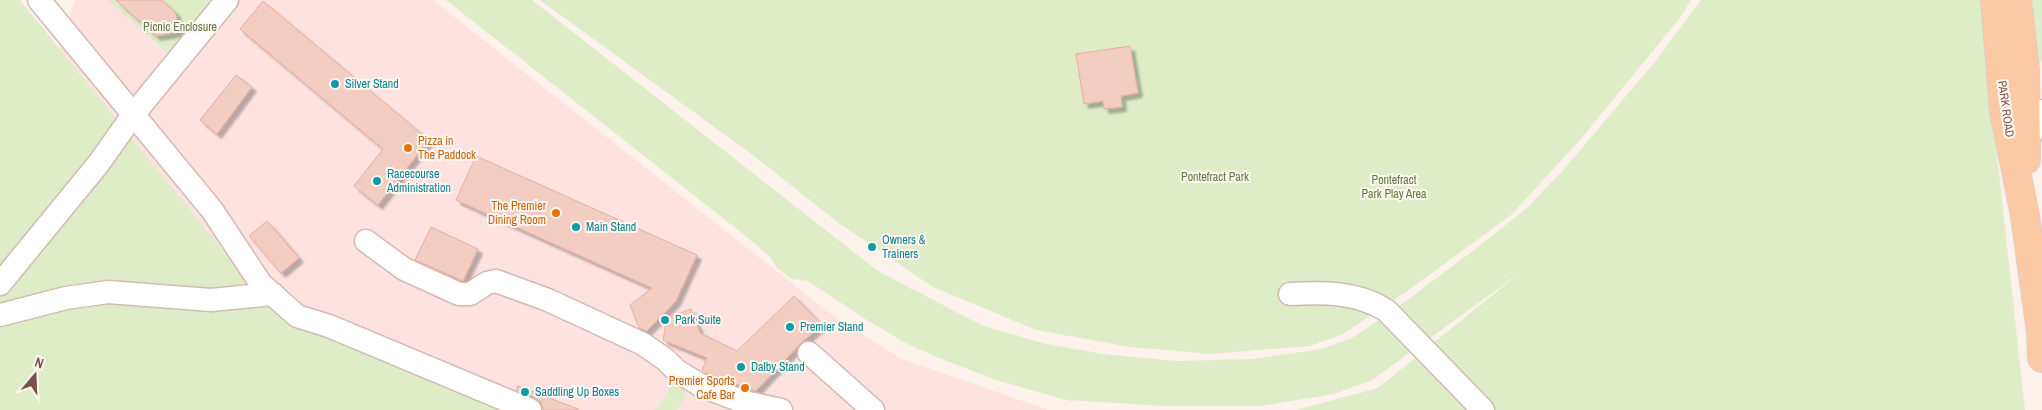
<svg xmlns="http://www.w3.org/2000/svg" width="2042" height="410" font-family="'Archivo Narrow',sans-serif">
  <defs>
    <filter id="shadow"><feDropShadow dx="4.5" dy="4.5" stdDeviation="1" flood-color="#0004"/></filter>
  </defs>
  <rect width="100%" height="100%" fill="#fdf2eb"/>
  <polygon fill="#fde2df" points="75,0 433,0 835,317 902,359 1049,410 506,410 291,323 248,283 59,49"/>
  <g fill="#deecc8">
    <polygon points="0,0 20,0 248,282 291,323 506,410 0,410"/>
    <polygon points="108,0 241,0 182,66"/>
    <polygon points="446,0 532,0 878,271 981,325 1042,343 1102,354 1176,361 1254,359 1321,349 1352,338 1394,310 1478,247 1527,208 1564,169 1655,62 1701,0 1980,0 2025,410 1296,410 1378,388 1521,272 1372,380 1334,394 1261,406 1164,406 1066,400 996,380 939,358 906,343 870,322 808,281 792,279 777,268 771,258 752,241"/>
    <polygon points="540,0 1691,0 1679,19 1580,140 1511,215 1413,287 1343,334 1310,346 1211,354 1130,347 1036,330 933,287 836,221 754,156"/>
    <polygon points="2027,0 2042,0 2042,59 2040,64 2033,63"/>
    <polygon points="673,383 687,394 676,410 654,410 663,400"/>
  </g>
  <g fill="#f3ccc2" stroke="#e6aea2" filter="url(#shadow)">
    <polygon points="116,0 162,0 176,13 179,32 156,36"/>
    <polygon points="263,1 429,140 378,205 354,186 383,149 240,29"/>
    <polygon points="1130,46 1138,93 1121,96 1122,107 1104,109 1103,101 1084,104 1076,54"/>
    <polygon points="236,75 252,87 217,134 200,120"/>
    <polygon points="476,156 697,255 676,301 647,331 639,328 630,305 652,288 456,200"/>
    <polygon points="267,221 299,258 281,273 249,236"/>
    <polygon points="431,227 478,249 463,281 415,260"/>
    <polygon points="794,296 822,325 800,344 756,391 708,374 702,370 707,358 663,340 667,318 691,309 700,333 737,351"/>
    <polygon points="518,386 578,409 578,410 543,410 541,402 535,398 516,390"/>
  </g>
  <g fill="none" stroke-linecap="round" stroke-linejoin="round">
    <defs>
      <g id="minor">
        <polyline points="39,0 212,210 261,284 297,316 329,326 530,410"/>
        <polyline points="2027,142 2042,111"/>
        <polyline points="366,241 404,269 459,294 470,294 487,283 496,281 548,300 643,344 666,360 677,371 702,386 744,402 781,410"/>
        <polyline points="0,284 99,163 133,115 227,0"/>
        <path d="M1290,294C1323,292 1357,292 1386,310L1483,410"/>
        <polyline points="0,315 66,298 108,292 211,300 273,294"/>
        <polyline points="809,353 873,410"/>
      </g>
      <g id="major">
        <polyline points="1995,0 2004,111 2025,216 2041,332 2042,358"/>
        <polyline points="2017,0 2025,70 2026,160"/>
      </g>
    </defs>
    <use href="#minor" stroke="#d3bab2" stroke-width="25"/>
    <use href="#major" stroke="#dacfcd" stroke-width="30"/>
    <use href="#minor" stroke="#fff" stroke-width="22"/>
    <use href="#major" stroke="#fbc9a4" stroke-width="28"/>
  </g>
  <g fill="#0f9aa8" stroke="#fff7f2" stroke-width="2">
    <circle cx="335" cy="84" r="5"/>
    <circle cx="377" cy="181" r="5"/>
    <circle cx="576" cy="227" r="5"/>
    <circle cx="872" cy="247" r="5"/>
    <circle cx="665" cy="320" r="5"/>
    <circle cx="790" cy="327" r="5"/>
    <circle cx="741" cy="367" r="5"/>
    <circle cx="525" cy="392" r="5"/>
  </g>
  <g fill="#e8710a" stroke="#fff7f2" stroke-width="2">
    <circle cx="408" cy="148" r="5"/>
    <circle cx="556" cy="213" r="5"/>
    <circle cx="745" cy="388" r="5"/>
  </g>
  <g text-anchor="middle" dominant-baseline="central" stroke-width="4" stroke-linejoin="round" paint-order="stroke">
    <g font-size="12" fill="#5d7a41" stroke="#fff7f2">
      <text x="180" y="27">Picnic Enclosure</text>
      <text x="1215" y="177">Pontefract Park</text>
      <text x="1394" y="180">Pontefract<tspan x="1394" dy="14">Park Play Area</tspan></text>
    </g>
    <g font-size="12" fill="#0d838f" stroke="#fff7f2" text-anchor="start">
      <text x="345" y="84">Silver Stand</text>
      <text x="387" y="174">Racecourse<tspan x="387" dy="14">Administration</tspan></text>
      <text x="586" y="227">Main Stand</text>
      <text x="882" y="240">Owners &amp;<tspan x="882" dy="14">Trainers</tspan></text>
      <text x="675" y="320">Park Suite</text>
      <text x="800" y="327">Premier Stand</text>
      <text x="751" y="367">Dalby Stand</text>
      <text x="535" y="392">Saddling Up Boxes</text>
    </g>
    <g font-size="12" fill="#7a534c" stroke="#fff7f2">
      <text transform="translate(2006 109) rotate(82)">PARK ROAD</text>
    </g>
    <g font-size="12" fill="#c56008" stroke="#fff7f2" text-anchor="end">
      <text x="418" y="141" text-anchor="start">Pizza in<tspan x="418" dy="14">The Paddock</tspan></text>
      <text x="546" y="206">The Premier<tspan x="546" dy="14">Dining Room</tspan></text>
      <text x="735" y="381">Premier Sports<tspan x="735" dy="14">Cafe Bar</tspan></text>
    </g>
  </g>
  <g transform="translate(35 375) rotate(19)" stroke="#fff7f2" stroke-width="4" paint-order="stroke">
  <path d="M0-4L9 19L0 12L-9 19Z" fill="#7a534c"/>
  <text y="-8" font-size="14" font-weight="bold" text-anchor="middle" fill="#7a534c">N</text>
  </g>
</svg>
